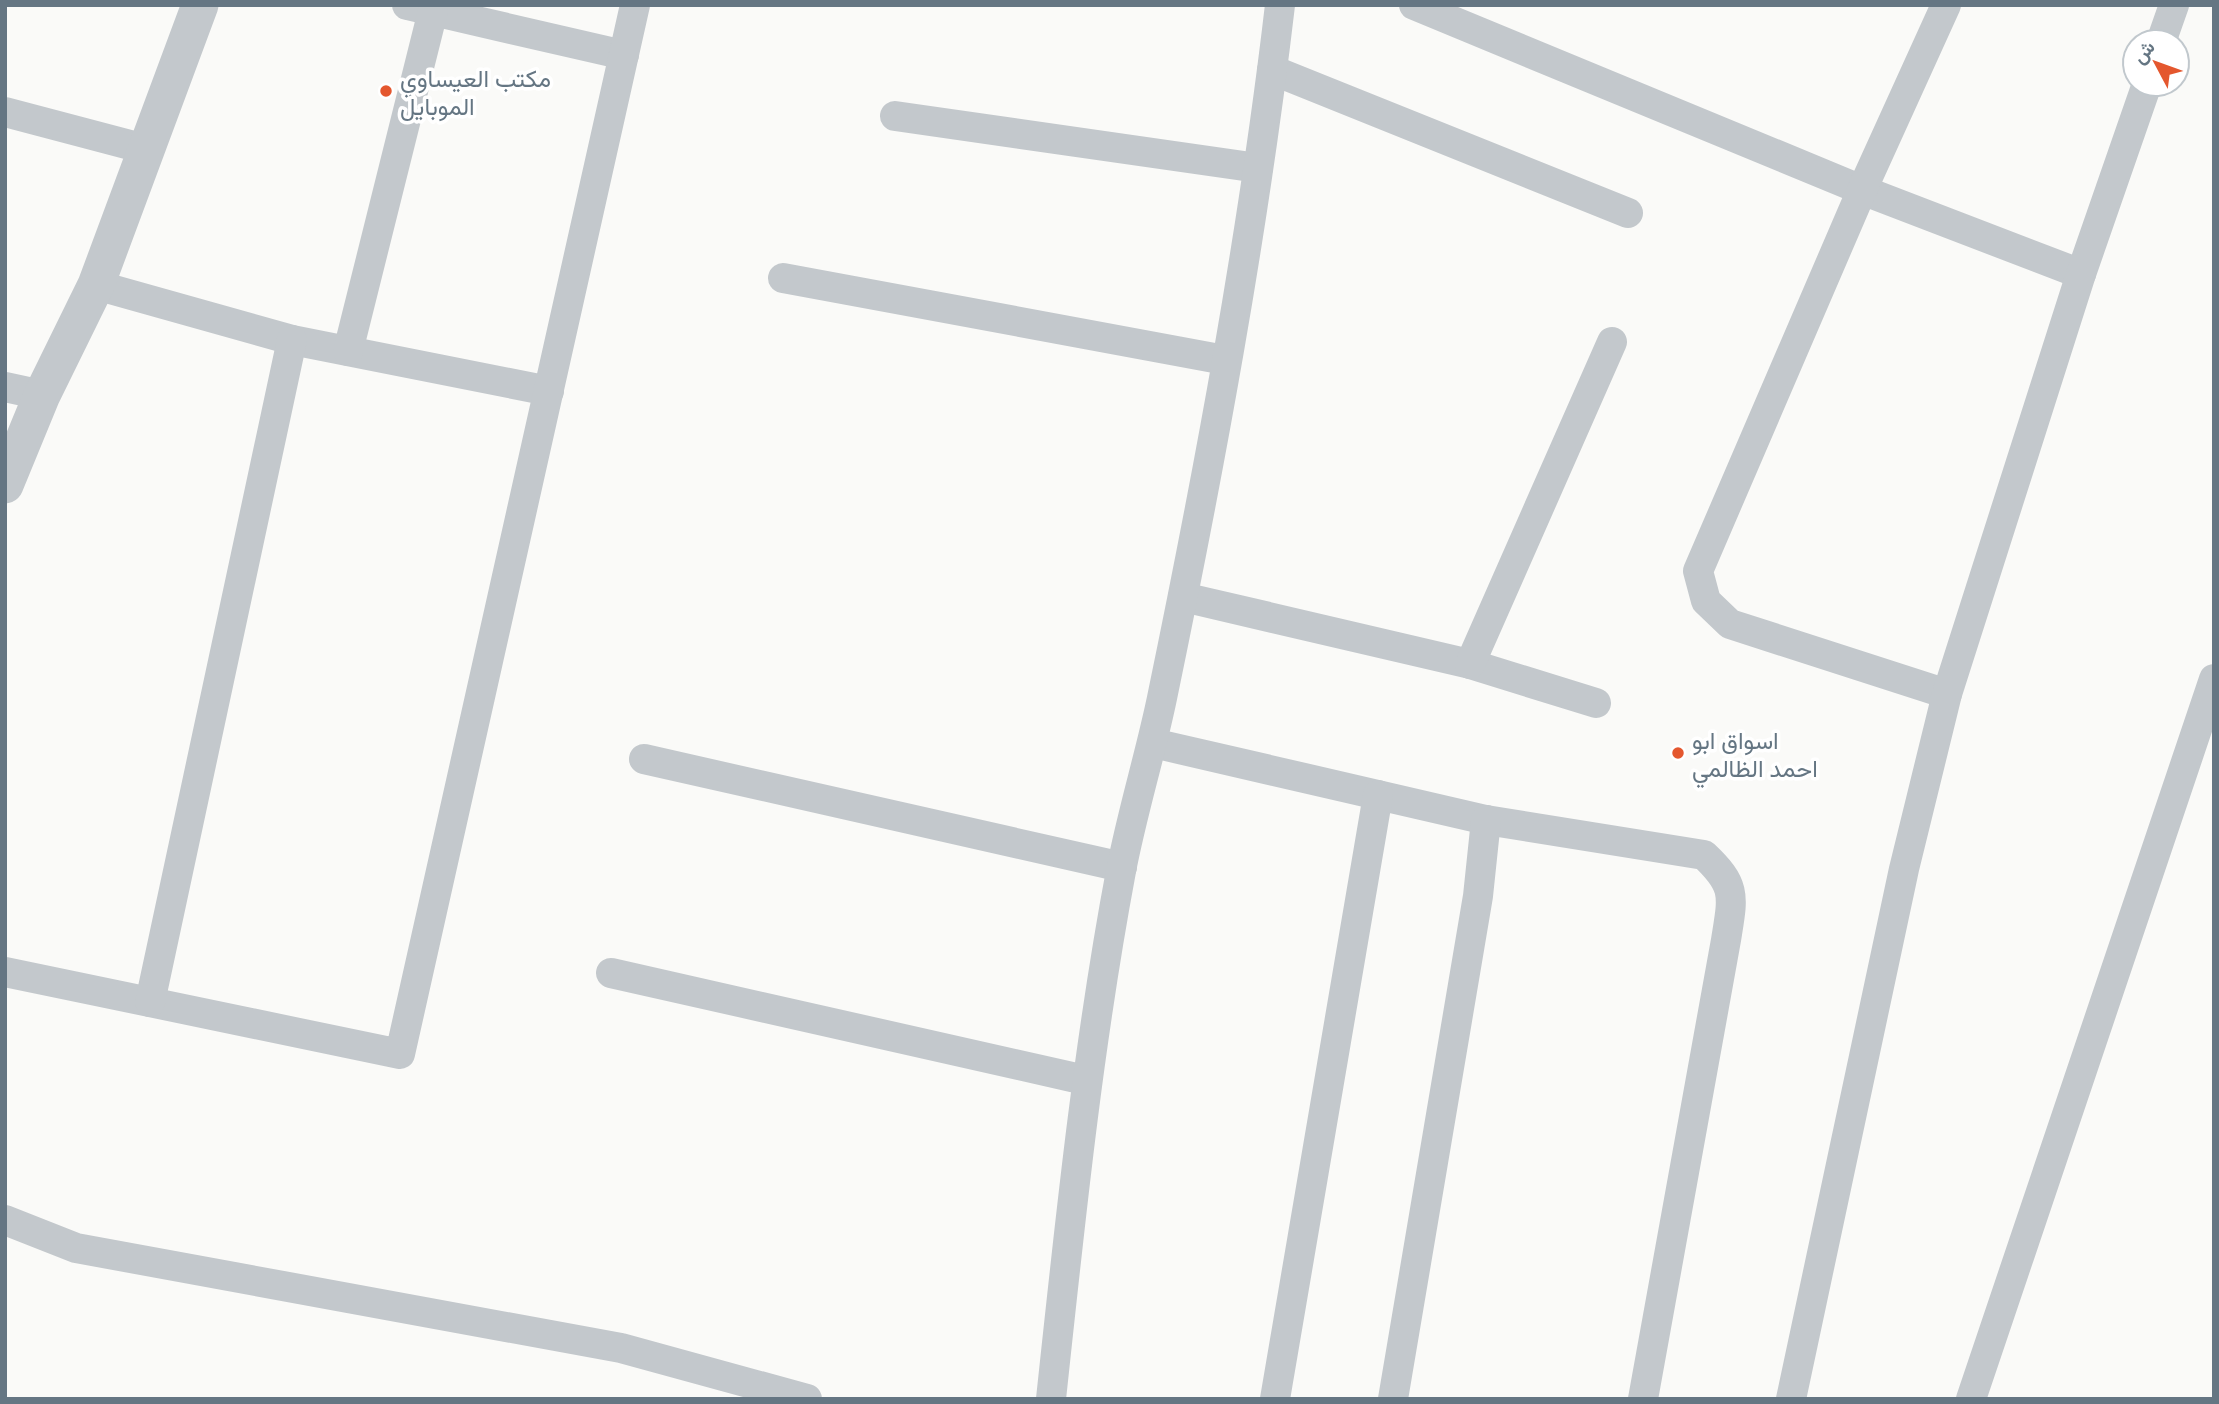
<svg xmlns="http://www.w3.org/2000/svg" width="2219" height="1404" font-family="'Golos Text',Vazirmatn,sans-serif">
  <rect width="100%" height="100%" fill="#fafaf8"/>
  <g fill="none" stroke-linecap="round" stroke-linejoin="round">
    <g stroke="#c3c8cc" stroke-width="30">
      <polyline points="407,5 624,55"/>
      <polyline points="1414,5 1862,190 2081,274"/>
      <polyline points="1946,5 1862,190 1698,571 1706,601 1730,624 1947,694"/>
      <polyline points="2161,42 2174,5"/>
      <polyline points="1272,70 1628,213"/>
      <polyline points="5,112 149,150"/>
      <polyline points="895,116 1258,168"/>
      <polyline points="783,278 1225,360"/>
      <polyline points="96,285 292,340 549,391"/>
      <polyline points="348,351 433,11"/>
      <polyline points="5,387 42,395"/>
      <polyline points="1183,597 1470,664 1596,703"/>
      <polyline points="1470,664 1612,342"/>
      <path d="M1153,743L1486,820L1704,855C1737,886 1733,896 1726,940L1643,1399"/>
      <polyline points="644,759 1122,867"/>
      <polyline points="5,972 400,1054 635,5"/>
      <polyline points="611,973 1085,1080"/>
      <polyline points="150,1002 292,340"/>
      <polyline points="5,1220 76,1248 621,1348 807,1399"/>
      <path d="M1051,1399C1070,1222 1088,1046 1121,871C1132,813 1150,756 1162,698C1209,471 1253,236 1280,5"/>
      <polyline points="1275,1399 1378,795"/>
      <polyline points="1393,1399 1478,896 1486,820"/>
      <polyline points="1791,1399 1904,869 1947,694 2081,274 2147,84"/>
      <polyline points="1971,1399 2214,679"/>
    </g>
    <polyline stroke="#c3c8cc" stroke-width="37" points="5,485 42,395 96,285 200,5"/>
  </g>
  <g fill="#e4572e" stroke="#fff" stroke-width="2.5">
    <circle cx="386" cy="91" r="7"/>
    <circle cx="1678" cy="753" r="7"/>
  </g>
  <g text-anchor="middle" dominant-baseline="central" stroke-width="7" stroke-linejoin="round" paint-order="stroke">
    <g font-size="24" fill="#657683" stroke="#fff" text-anchor="start">
      <text x="400" y="77">مكتب العيساوي<tspan x="400" dy="28">الموبايل</tspan></text>
      <text x="1692" y="739">اسواق ابو<tspan x="1692" dy="28">احمد الظالمي</tspan></text>
    </g>
  </g>
  <rect width="2219" height="1404" fill="none" stroke="#657683" stroke-width="14"/>
  <g transform="translate(2156 63) rotate(311)"><circle r="33" fill="#ffffff" stroke="#c1c8cd" stroke-width="2"/>
  <path d="M0-5L12 26L0 18L-12 26Z" fill="#e4572e"/>
  <text y="-10" font-size="19" font-weight="bold" text-anchor="middle" fill="#657683">ش</text>
  </g>
</svg>
